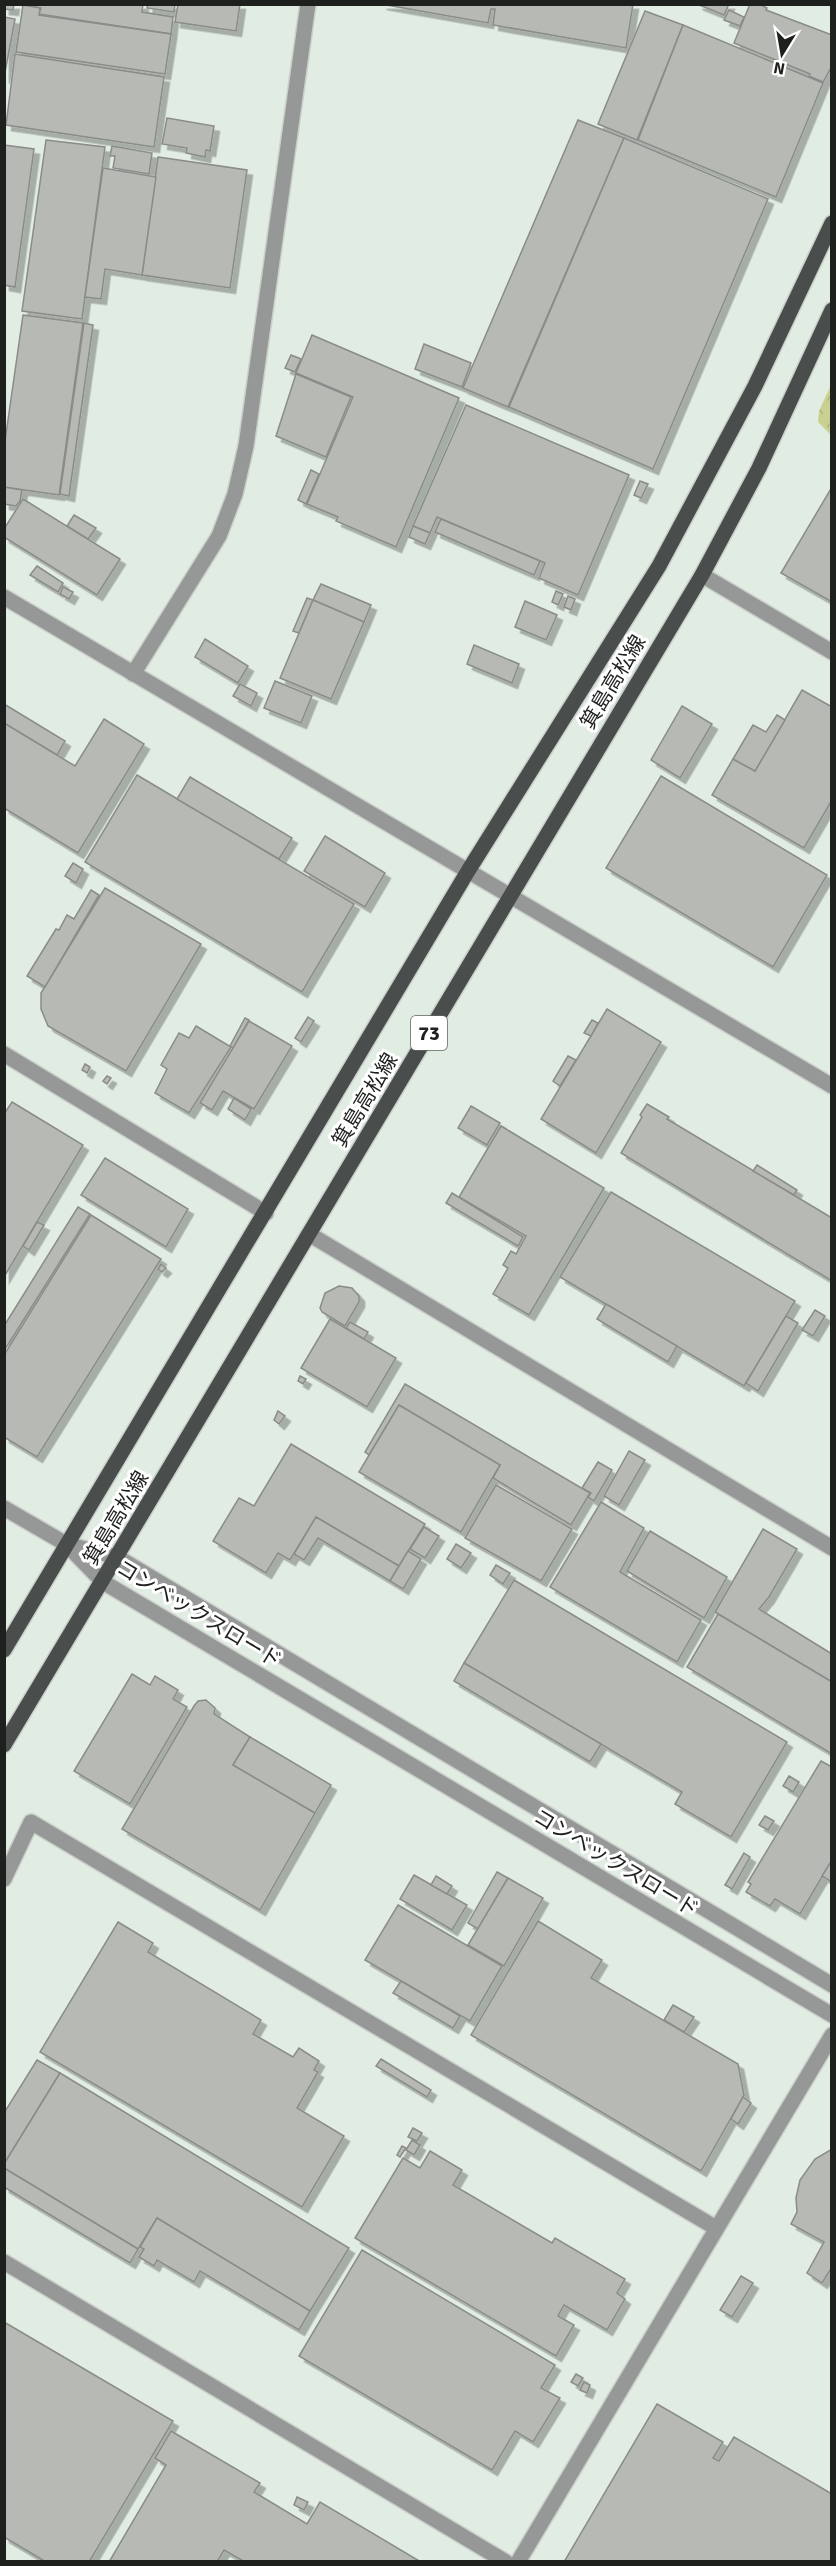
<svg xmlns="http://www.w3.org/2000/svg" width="836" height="2566" font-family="Signika,'Noto Sans JP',sans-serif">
  <defs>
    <pattern id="park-crowns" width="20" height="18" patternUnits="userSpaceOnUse" patternTransform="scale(1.5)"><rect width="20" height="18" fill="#cad091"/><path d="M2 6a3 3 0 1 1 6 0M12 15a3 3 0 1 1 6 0" fill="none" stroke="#adb27d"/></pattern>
    <filter id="shadow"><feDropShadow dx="5.5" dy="5.5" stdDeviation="0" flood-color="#0004"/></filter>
  </defs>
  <rect width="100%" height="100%" fill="#f1f5f1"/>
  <rect fill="#e1ece3" x="5" y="5" width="826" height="2556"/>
  <polygon fill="url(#park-crowns)" points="831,385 831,435 818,422 819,411"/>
  <g fill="#b7b9b5" stroke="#8a8c88" stroke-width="1.5" filter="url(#shadow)">
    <polygon points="4,4 14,4 13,10 4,9"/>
    <polygon points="20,4 143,4 142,12 173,17 171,34 39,14 41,8"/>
    <polygon points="148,4 175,4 174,12 147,8"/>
    <polygon points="178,4 240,4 236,31 175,22"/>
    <polygon points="381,4 633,4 626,48 493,25 495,9 491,9 488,23"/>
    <polygon points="697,4 729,4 724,15"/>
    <polygon points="750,4 759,4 767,8 766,10 832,35 832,66 823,82 809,76 810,74 734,43"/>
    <polygon points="23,5 40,8 39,15 171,34 165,74 16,52"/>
    <polygon points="729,10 744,17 740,26 724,20"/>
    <polygon points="645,11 683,25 637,140 598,124"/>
    <polygon points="4,17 15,19 4,78"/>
    <polygon points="683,25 823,83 776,197 638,140"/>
    <polygon points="15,54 164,77 154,147 6,125"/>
    <polygon points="167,118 214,126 210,151 206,150 205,157 186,153 187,148 162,144"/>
    <polygon points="578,120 624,138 508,407 463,388"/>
    <polygon points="624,138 768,199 653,469 509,407"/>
    <polygon points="46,140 105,147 82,319 22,311"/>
    <polygon points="4,145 34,149 15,287 4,285"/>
    <polygon points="112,146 152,153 149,174 113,168 115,156 110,156"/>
    <polygon points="158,157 247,170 230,288 142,275"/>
    <polygon points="103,168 156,177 142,275 105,269 101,299 85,297"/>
    <polygon points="23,315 83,323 59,495 4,487 4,448"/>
    <polygon points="84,323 93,325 69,496 60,494"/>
    <polygon points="312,335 459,398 396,547 336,521 338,517 307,504 353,397 296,373"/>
    <polygon points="424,344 471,363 462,387 415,369"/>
    <polygon points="291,355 301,359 295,372 285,368"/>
    <polygon points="296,374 351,397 326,457 276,436"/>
    <polygon points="466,405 629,475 578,595 539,578 545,563 437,517 430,533 413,526"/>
    <polygon points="311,470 319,474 306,504 298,500"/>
    <polygon points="640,481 648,484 641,498 634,495"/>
    <polygon points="4,487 22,490 20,501 16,506 4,504"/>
    <polygon points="832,487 832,602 781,573"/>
    <polygon points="23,499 120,559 97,595 4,537 4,529"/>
    <polygon points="74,515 96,528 88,539 67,526"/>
    <polygon points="441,519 540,561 534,575 435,532"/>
    <polygon points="413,526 430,533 425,544 409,537"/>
    <polygon points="37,566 63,583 58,592 30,575"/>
    <polygon points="321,584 371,605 364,622 313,600"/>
    <polygon points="63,587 73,592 69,599 60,594"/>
    <polygon points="556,591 563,594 558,605 552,602"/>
    <polygon points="568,596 575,599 571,610 564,607"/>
    <polygon points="307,598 313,600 299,633 293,631"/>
    <polygon points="313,600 364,622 331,699 280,678"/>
    <polygon points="525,601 557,615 546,640 515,627"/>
    <polygon points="205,639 248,666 238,683 195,657"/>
    <polygon points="474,645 519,664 512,683 467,664"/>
    <polygon points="275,681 312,696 301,723 264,708"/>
    <polygon points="240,684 257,693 251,706 233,696"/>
    <polygon points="802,690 832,707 832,800 804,848 712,795 733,759 755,771"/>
    <polygon points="4,704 65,741 57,755 4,723"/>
    <polygon points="682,706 712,724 680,778 651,760"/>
    <polygon points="777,715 785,720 755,771 733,759 753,725 766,732"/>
    <polygon points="104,719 144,744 78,853 4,808 4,723 75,766"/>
    <polygon points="137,775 354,904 302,992 85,862"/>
    <polygon points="661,776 827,875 773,967 606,868"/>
    <polygon points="190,777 292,838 279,859 177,799"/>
    <polygon points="325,836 385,873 365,907 304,871"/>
    <polygon points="73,863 83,869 76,883 65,876"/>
    <polygon points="105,888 201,944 126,1071 48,1026 41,1009 41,993"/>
    <polygon points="91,890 99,895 45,987 27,976 56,929 59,930 67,915 74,919"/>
    <polygon points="607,1009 661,1042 596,1153 541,1119"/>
    <polygon points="308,1017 314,1021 301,1042 295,1038"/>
    <polygon points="245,1018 249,1020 233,1048 230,1046"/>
    <polygon points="592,1020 598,1023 591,1036 584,1033"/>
    <polygon points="249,1021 292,1046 254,1109 223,1091 212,1110 200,1103"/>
    <polygon points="196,1026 231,1047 189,1113 155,1093 167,1069 161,1065 179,1033 189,1038"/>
    <polygon points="568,1056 576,1060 560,1086 553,1081"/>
    <polygon points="85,1064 90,1067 87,1073 82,1070"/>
    <polygon points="107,1076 111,1078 107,1084 103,1081"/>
    <polygon points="234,1098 251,1109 245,1120 228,1109"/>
    <polygon points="12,1102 83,1145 4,1277 4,1114"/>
    <polygon points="647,1104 669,1117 667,1119 832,1218 832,1281 621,1153 642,1117 640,1115"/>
    <polygon points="471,1106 500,1123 487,1145 458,1128"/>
    <polygon points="501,1126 604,1188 529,1315 493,1294 508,1268 503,1265 511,1251 516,1254 526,1236 459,1197"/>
    <polygon points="105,1158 188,1209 166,1247 81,1195"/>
    <polygon points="757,1165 797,1190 794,1195 753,1171"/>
    <polygon points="611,1192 795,1301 744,1386 560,1277"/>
    <polygon points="452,1193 523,1237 518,1246 446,1203"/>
    <polygon points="78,1207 90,1214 4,1351 4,1326"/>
    <polygon points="91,1215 161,1259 37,1457 4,1437 4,1355"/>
    <polygon points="37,1222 44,1225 29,1250 23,1246"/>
    <polygon points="161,1264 166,1268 162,1272 158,1269"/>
    <polygon points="339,1286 352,1288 359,1296 359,1302 345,1326 322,1312 320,1308 325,1293"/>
    <polygon points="606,1304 677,1346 668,1362 597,1319"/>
    <polygon points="815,1310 825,1316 813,1336 802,1330"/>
    <polygon points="786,1316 798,1323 758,1391 746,1383"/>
    <polygon points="330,1319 396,1358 367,1407 301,1368"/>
    <polygon points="350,1322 368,1332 364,1339 346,1328"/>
    <polygon points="300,1376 306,1379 303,1384 298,1381"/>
    <polygon points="405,1384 590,1493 571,1525 493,1478 500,1465 399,1405 369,1455 365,1452"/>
    <polygon points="399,1405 500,1465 461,1532 359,1472"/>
    <polygon points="278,1411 285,1416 279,1424 274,1420"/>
    <polygon points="291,1444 425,1524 399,1566 316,1517 290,1560 278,1553 266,1573 213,1541 239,1498 254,1506"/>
    <polygon points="629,1451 645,1460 619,1505 604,1496"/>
    <polygon points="598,1462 612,1470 594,1501 588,1497 591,1493 582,1488"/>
    <polygon points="496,1485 572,1529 541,1581 465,1538"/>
    <polygon points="601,1502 644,1528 620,1572 701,1620 677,1662 550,1587"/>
    <polygon points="316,1517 399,1566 390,1581 318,1538 304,1560 294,1554"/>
    <polygon points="424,1527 439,1536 425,1558 410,1549"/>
    <polygon points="763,1529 797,1549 769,1597 759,1609 832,1654 832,1682 715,1612"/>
    <polygon points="650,1531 727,1577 704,1618 627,1571"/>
    <polygon points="456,1544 471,1553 461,1568 447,1559"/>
    <polygon points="408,1551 421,1559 403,1589 390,1581"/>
    <polygon points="496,1565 510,1573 503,1584 490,1575"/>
    <polygon points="514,1580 787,1742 731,1837 675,1804 682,1792 464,1663"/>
    <polygon points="718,1614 832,1682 832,1754 687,1667"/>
    <polygon points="464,1663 601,1744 590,1762 454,1681"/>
    <polygon points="132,1674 150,1685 155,1676 178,1690 173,1699 187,1707 130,1804 74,1771"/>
    <polygon points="206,1700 215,1708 214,1714 250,1737 233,1765 315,1813 260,1910 122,1829 194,1706 198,1701"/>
    <polygon points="250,1737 331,1785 315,1813 233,1765"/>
    <polygon points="821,1761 832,1767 832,1860 800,1914 775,1899 770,1906 746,1892 751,1884 748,1882"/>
    <polygon points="789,1776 799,1782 793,1792 783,1786"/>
    <polygon points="765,1816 774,1821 768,1830 759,1825"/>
    <polygon points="744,1853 750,1857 732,1889 725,1885"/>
    <polygon points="832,1860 832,1882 822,1876"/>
    <polygon points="497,1872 508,1878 478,1929 468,1923"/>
    <polygon points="414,1875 467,1905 452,1930 400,1899"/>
    <polygon points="436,1876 452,1886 447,1894 431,1885"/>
    <polygon points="508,1878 543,1898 504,1966 468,1945"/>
    <polygon points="398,1905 502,1966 470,2021 365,1960"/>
    <polygon points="538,1921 602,1960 591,1978 738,2064 744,2095 701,2171 471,2035"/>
    <polygon points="118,1922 153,1943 148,1952 261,2020 253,2034 293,2057 299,2048 319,2061 314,2070 318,2072 297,2108 344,2136 302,2207 40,2052"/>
    <polygon points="401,1981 460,2016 453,2028 393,1993"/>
    <polygon points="673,2005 694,2017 684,2032 664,2020"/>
    <polygon points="381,2059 431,2090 427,2097 376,2066"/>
    <polygon points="37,2060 60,2073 4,2164 4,2113"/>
    <polygon points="60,2073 349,2248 310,2311 157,2218 138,2249 4,2168 4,2164"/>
    <polygon points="743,2097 751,2103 738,2124 731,2119"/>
    <polygon points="413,2128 422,2133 417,2141 408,2137"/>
    <polygon points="412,2140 420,2145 414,2155 406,2150"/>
    <polygon points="402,2146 406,2148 400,2157 397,2155"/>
    <polygon points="832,2149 832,2267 822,2283 807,2273 824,2242 791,2224 797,2212 796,2198 800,2180 815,2159"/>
    <polygon points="430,2151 462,2170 453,2185 552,2243 555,2238 625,2279 617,2293 625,2299 607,2330 564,2305 558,2316 574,2325 556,2356 355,2238 403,2158 420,2168"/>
    <polygon points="4,2168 138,2249 130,2263 4,2187"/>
    <polygon points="157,2218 310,2311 299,2330 200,2271 194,2282 157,2260 154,2266 139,2257 144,2249 140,2247"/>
    <polygon points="362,2250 555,2365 541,2388 560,2398 533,2442 515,2431 492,2470 299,2356"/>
    <polygon points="741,2276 753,2283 732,2317 720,2310"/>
    <polygon points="4,2322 173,2421 89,2562 46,2562 4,2537"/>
    <polygon points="576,2374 583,2378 578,2386 571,2382"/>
    <polygon points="584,2382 590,2385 587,2393 580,2390"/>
    <polygon points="657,2404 723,2442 713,2458 719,2461 734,2437 832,2494 832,2562 564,2562"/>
    <polygon points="171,2431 260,2483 254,2492 307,2524 320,2502 421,2562 245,2562 224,2550 217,2562 109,2562 166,2465 155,2458"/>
    <polygon points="297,2497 308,2502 304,2510 294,2505"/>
  </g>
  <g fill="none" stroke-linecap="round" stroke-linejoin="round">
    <defs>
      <polyline id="minor" points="133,674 219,536 235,494 246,446 308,4"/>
      <g id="tertiary">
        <polyline points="702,575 832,652"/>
        <polyline points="4,597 832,1086"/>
        <polyline points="4,1054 266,1213"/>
        <polyline points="309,1234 832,1548"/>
        <polyline points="4,1508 66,1544 103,1582 832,2015"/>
        <polyline points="66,1544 117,1557 832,1985"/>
        <polyline points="4,1879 31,1822 716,2228"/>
        <polyline points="4,2262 506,2562"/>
        <polyline points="518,2562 832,2035"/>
      </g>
      <g id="primary">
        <polyline points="4,1650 468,871 659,566 755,386 832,223"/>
        <polyline points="4,1745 702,575 759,468 832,310"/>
      </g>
    </defs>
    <use href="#minor" stroke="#cbcfcb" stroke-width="18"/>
    <use href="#tertiary" stroke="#cbcfcb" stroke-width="18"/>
    <use href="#primary" stroke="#cbcfcb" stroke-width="18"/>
    <use href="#minor" stroke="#959896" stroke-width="15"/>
    <use href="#tertiary" stroke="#959896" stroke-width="15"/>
    <use href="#primary" stroke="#494d4c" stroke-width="15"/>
  </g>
  <g text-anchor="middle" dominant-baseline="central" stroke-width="6" stroke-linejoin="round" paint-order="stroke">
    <rect fill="#fff" stroke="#626362" stroke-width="1.5" x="411" y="1016" width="36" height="34" rx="4.5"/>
    <g font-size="20" font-weight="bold" fill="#1e201e">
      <text x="429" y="1033">73</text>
    </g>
    <g font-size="21" fill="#1e201e" stroke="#fff">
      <text transform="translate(613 682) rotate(-59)">箕島高松線</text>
      <text transform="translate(365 1100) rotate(-59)">箕島高松線</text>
      <text transform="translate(116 1518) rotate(-59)">箕島高松線</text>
      <text transform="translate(199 1614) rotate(31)">コンベックスロード</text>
      <text transform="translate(616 1863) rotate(31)">コンベックスロード</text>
    </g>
  </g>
  <rect width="836" height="2566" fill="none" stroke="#1e201e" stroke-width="12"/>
  <g transform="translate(782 54) rotate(191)" stroke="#ffffff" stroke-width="4.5" paint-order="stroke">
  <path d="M0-4.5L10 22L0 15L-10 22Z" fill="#1e201e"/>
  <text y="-9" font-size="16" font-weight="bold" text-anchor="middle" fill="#1e201e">N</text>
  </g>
</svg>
